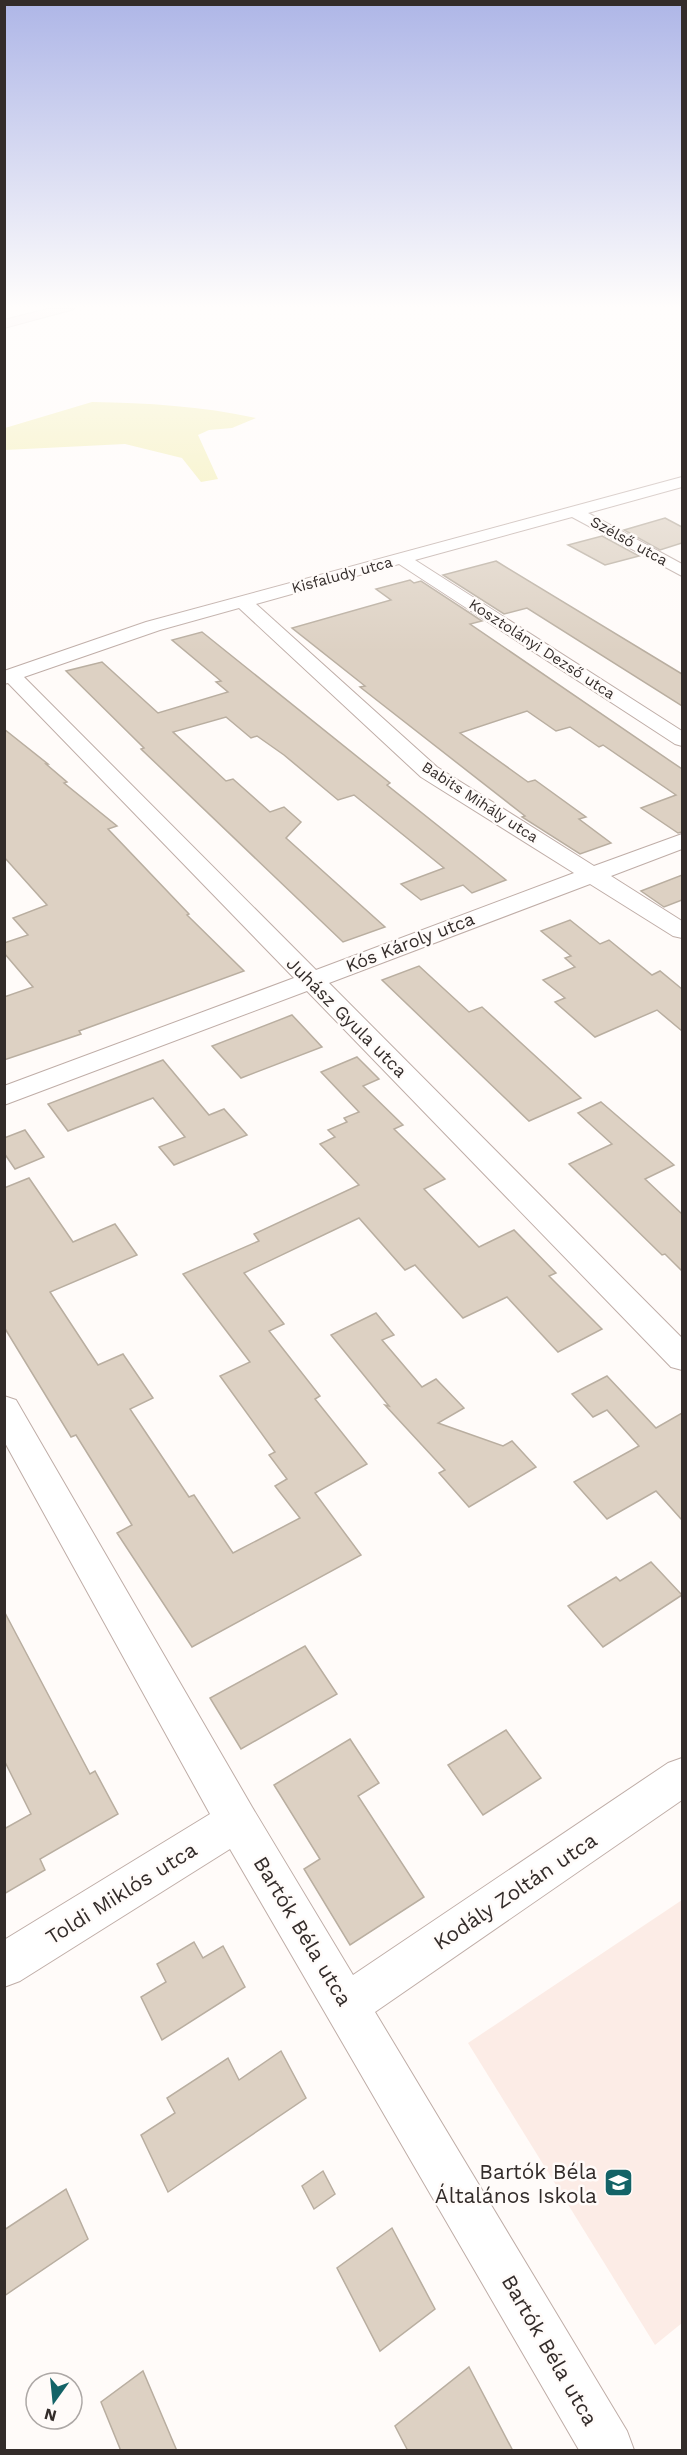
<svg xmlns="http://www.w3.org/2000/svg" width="687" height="2455" font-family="'Work Sans',sans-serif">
  <rect width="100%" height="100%" fill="#fffbf9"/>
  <polygon fill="#fcece6" points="682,1900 682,2323 655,2345 468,2043"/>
  <path fill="#f2edab" d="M92,402C148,403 201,406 256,418L232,428L209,430L198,435L218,479L201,482L182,458L125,444L5,450V428Z"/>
  <g fill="#ddd1c3" stroke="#b9aea0" stroke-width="1.5">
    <polygon points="665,518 682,527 682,543 660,550 624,530"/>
    <polygon points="602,536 639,556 605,565 568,545"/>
    <polygon points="496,561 682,674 682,706 527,608 504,614 443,575"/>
    <polygon points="410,580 414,583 421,581 482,621 470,624 682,769 682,832 678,833 641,808 676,795 603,745 599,747 570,727 556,731 527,711 460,733 528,782 535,780 586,817 579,819 611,843 580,854 522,817 525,816 360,687 365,686 292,628 391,600 376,589"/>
    <polygon points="202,632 390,783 387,785 506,880 472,893 463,885 421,900 401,884 444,868 354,795 338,800 284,755 257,736 251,738 226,717 173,732 226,781 233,779 270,812 284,807 301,822 286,838 385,927 343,942 141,749 144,748 66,671 102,662 158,713 228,692 216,682 221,681 172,640"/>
    <polygon points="4,729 48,764 46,764 67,782 64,783 117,826 108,829 189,914 187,915 244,971 79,1031 81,1034 4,1060 4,997 33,987 4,953 4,943 28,935 13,918 47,905 4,857"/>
    <polygon points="682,875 682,900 664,907 641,891"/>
    <polygon points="570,920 600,944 609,940 652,975 660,971 682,989 682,1031 657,1010 595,1037 555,1002 565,998 543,980 575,967 565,958 571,956 541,931"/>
    <polygon points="419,966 469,1012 482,1007 581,1098 529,1121 382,980"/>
    <polygon points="292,1015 322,1047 241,1078 212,1046"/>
    <polygon points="357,1057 379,1079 363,1086 403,1125 394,1129 445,1179 424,1189 479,1247 514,1230 556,1273 549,1276 602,1329 558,1352 507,1297 463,1318 415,1265 405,1270 359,1218 244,1273 284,1324 269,1331 320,1396 315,1399 367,1464 315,1493 361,1555 192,1647 117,1533 132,1525 76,1435 71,1437 4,1327 4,1188 29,1178 73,1242 115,1224 137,1255 50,1292 98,1365 123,1354 153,1398 130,1409 189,1497 194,1495 233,1553 300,1518 275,1486 287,1479 269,1455 275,1452 220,1376 250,1362 183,1274 259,1241 254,1234 359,1185 320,1144 335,1137 328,1130 347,1122 344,1118 359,1112 321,1072"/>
    <polygon points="163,1060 209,1115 224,1109 247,1135 174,1165 159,1147 185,1137 153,1098 68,1131 48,1104"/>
    <polygon points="601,1102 674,1165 645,1179 682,1214 682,1271 665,1254 662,1255 569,1164 612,1144 578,1113"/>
    <polygon points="25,1130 44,1157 15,1169 4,1153 4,1138"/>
    <polygon points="376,1313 394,1335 382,1340 422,1387 436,1379 464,1408 438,1423 503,1446 512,1441 536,1467 469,1507 439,1473 445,1470 385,1405 389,1406 331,1335"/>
    <polygon points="607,1376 656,1428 682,1413 682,1520 656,1491 607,1519 574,1482 639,1446 607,1410 593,1417 572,1394"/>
    <polygon points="651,1562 682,1595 603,1647 568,1606 616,1577 620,1581"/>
    <polygon points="4,1611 90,1774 95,1771 118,1814 40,1859 45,1870 4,1894 4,1829 31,1814 4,1760"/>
    <polygon points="305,1646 337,1694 241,1749 210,1698"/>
    <polygon points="506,1730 541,1778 483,1815 448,1765"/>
    <polygon points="350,1739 379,1783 358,1796 424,1897 350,1945 304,1869 320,1859 274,1785"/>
    <polygon points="194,1942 203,1958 223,1946 245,1987 162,2040 141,1997 166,1982 157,1964"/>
    <polygon points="281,2051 306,2098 168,2192 141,2135 175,2113 167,2098 228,2058 239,2080"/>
    <polygon points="323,2171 335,2194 314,2209 302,2186"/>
    <polygon points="66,2189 88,2239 4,2296 4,2230"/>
    <polygon points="392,2228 435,2309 380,2351 337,2268"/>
    <polygon points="469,2367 513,2451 408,2451 395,2426"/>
    <polygon points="143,2371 177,2451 121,2451 101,2402"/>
  </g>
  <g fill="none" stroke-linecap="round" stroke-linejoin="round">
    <defs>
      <g id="street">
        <path d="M682,477V487L588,513L682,564V576L572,517L415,560L682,731V746L675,744L399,564L256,604L437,767L594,866L682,834V849L611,876L682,921V938L673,936L590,884L329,983L682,1338V1370L671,1367L307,991L4,1105V1086L294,978L8,683L4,684V671L146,622ZM239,608L421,777L574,873L316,970L24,677L160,630Z"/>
        <polygon points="4,1396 16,1400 252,1807 353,1975 668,1763 682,1758 682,1800 375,2012 627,2431 634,2450 579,2450 230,1849 20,1981 4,1987 4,1940 210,1814 4,1441"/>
      </g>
      <polygon id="secondary" points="48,309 74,309 4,328 4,320"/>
    </defs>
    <use href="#street" stroke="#bfada7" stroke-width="2"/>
    <use href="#secondary" stroke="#bfada7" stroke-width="2"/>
    <use href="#street" fill="#fff" fill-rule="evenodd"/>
    <use href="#secondary" fill="#efd9dc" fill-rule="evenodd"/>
  </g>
  <linearGradient id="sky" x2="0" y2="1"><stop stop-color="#aeb6e7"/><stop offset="0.47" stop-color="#fffdfc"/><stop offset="1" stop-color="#fffdfc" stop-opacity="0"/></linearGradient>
  <rect width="687" height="653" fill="url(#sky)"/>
  <defs>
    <symbol id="school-square" viewBox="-11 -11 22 22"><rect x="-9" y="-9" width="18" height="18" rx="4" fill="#136367" stroke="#fffbf9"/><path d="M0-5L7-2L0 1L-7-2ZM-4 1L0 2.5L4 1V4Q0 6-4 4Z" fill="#fff"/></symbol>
  </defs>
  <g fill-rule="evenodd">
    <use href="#school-square" x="602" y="2166" width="33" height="33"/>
  </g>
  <g text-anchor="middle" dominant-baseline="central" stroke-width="5" stroke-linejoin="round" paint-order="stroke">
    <g font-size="15" fill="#332c2a" stroke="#fffbf9">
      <text transform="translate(629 541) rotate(29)">Szélső utca</text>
      <text transform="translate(342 575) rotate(-15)">Kisfaludy utca</text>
      <text transform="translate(542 649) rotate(33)">Kosztolányi Dezső utca</text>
      <text transform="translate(480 802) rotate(33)">Babits Mihály utca</text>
    </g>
    <g font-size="18" fill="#332c2a" stroke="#fffbf9">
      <text transform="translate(410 942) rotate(-21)">Kós Károly utca</text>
      <text transform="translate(347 1017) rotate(45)">Juhász Gyula utca</text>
    </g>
    <g font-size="21" fill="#332c2a" stroke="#fffbf9">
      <text transform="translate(515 1891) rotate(-34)">Kodály Zoltán utca</text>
      <text transform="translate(121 1893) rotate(-32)">Toldi Miklós utca</text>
      <text transform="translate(303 1931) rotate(59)">Bartók Béla utca</text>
      <text transform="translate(550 2350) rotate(60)">Bartók Béla utca</text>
    </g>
    <g font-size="21" fill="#332c2a" stroke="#fffbf9" text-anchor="end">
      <text x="597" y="2171">Bartók Béla<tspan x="597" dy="24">Általános Iskola</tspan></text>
    </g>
  </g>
  <rect width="687" height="2455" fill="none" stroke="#332c2a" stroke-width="12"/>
  <g transform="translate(54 2401) rotate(195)"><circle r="28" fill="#fffbf9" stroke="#ada8a6" stroke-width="1.5"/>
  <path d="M0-4.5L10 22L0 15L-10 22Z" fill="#136367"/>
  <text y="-9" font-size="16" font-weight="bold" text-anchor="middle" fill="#332c2a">N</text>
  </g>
</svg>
